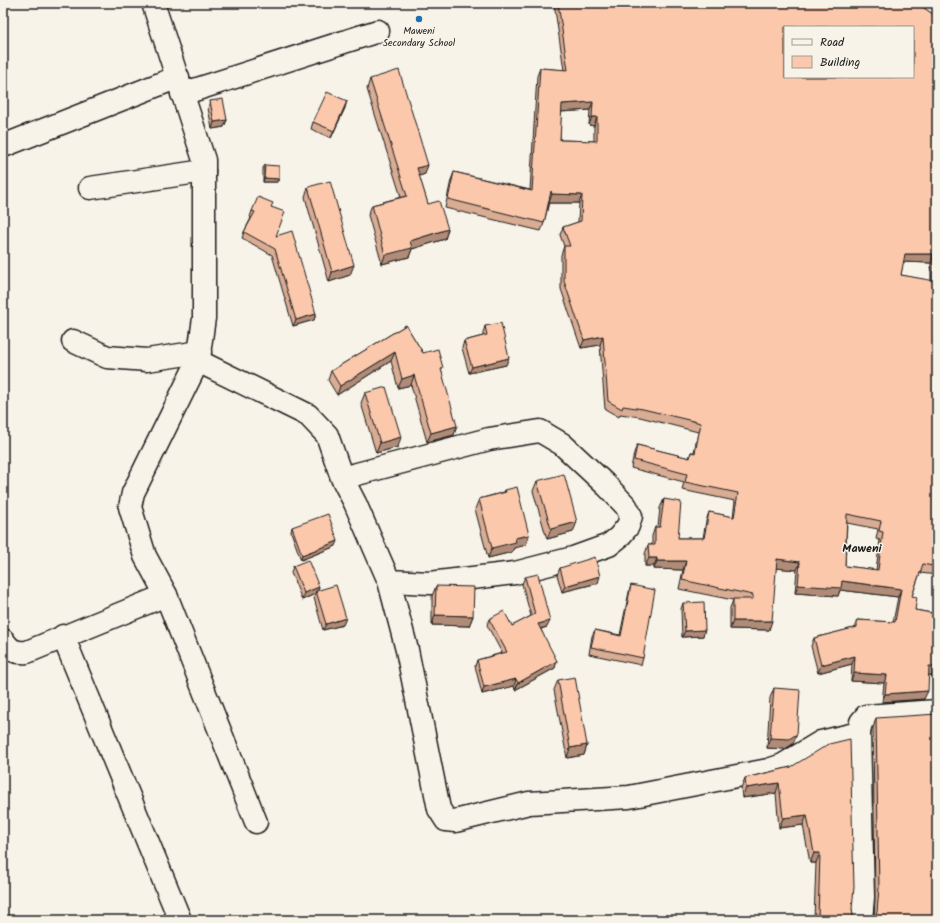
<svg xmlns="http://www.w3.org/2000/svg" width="940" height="923" font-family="Kalam,sans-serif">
  <rect width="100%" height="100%" fill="#f7f3e8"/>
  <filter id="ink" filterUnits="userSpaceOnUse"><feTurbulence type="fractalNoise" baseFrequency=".025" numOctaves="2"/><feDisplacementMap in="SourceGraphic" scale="8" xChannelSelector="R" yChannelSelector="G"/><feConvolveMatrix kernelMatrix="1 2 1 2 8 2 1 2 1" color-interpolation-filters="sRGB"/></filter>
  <g filter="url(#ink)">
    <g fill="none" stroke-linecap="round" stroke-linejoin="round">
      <defs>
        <g id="minor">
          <polyline points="153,3 204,160 204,318 198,361 133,493 130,507 145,556 166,595 256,822"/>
          <polyline points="182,94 378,31"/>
          <polyline points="3,146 178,77"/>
          <polyline points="90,188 204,171"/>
          <polyline points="73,341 107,357 147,360 200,352"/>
          <polyline points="198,361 308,415 327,435 342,478 355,503 389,581 430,583 515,573 573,558 609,545 619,537 628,526 631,516 626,506 607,486 562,444 540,431 489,439 342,478"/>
          <polyline points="389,581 407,650 439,809 446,820 455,821 529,803 629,797 768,770 783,765 821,742 859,733"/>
          <polyline points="63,636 180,920"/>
          <path d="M3,640C10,650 14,653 27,652L166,595"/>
          <polyline points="861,920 863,897 859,733 861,722 866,716 937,711"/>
        </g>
      </defs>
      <use href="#minor" stroke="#1c1c1c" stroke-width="25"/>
      <use href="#minor" stroke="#f7f3e8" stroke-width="22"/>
    </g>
    <g fill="#d9ac94" stroke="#1c1c1c" fill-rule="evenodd">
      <path d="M554,3H917L937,17V575L920,573L912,596L915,610L937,614V676L929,675L924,699L882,702L884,683L851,681L852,664L818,673L811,646L814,638L854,628L857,620L893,622L898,597L840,590L838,596L795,593L797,570L776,568L769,630L730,629V608L733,600L679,589L683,570L654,569V566H645V554L648,545H652V536L655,527H658L660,508L664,499L678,538H703L706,521L709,512L733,517L735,501L682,490L684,482L631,468L634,453L637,445L689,458L691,452H694L698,432L640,417L620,414L619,417L605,409L600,345L581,348L561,289V255L564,246L560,235L563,227L578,222L579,203H549V202L544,223L541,231L445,208L451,180L454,172L530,190L537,76L540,68L564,70ZM590,110L589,125L594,126V141L560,140L561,112ZM903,262L931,263V281L901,275ZM847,523L878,529L876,539L880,540L876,570L845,566Z"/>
      <polygon points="370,79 425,174 419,176 428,204 448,229 445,239 412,249 409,257 382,264 368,215 372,205 401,197 367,89"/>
      <polygon points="210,101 227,120 224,127 212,129 208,108"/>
      <polygon points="345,108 331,138 311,129 313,122"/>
      <polygon points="265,165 279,179 277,182 263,182 263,168"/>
      <polygon points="308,187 350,275 329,282 305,197"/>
      <polygon points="271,207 276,236 316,314 314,320 293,326 272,255 242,238 244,232 251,218 250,217 252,211"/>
      <polygon points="406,325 423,353 442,372 454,435 427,442 411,385 398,388 391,361 337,395 328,380 331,371"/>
      <polygon points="485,326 506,365 469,373 462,348 464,341 483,336 483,333"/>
      <polygon points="365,393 398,447 376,453 361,403"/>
      <polygon points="537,481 573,532 547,539 533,491"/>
      <polygon points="505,490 529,535 526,545 514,548 512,552 488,558 475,509 479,499 504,492"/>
      <polygon points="292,527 336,546 301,560 291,532"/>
      <polygon points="293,566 319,587 317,591 343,625 323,630 314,598 315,594 302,600 291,573"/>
      <polygon points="560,568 598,583 562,592 557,575"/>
      <polygon points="525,577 547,627 541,629 555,668 515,690 514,686 482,694 475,666 477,660 502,653 487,625 489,619 512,626 531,616 522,584"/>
      <polygon points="631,585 643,658 641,665 589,654 592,636 595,630 620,635 629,592"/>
      <polygon points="436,586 473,616 469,626 432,625 432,596"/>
      <polygon points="683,603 703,636 682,637 681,609"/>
      <polygon points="558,680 587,745 584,755 567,758 554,690"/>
      <polygon points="774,688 793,744 785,749 767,748 770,698"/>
      <polygon points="876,718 937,920 874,918 875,898 873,728"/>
      <polygon points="791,767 852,909 853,916 857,920 814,920 816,863 810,863 803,825 779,828 776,793 742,798 741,788 745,778"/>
    </g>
    <g fill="#b08c78" stroke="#1c1c1c">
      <polygon points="347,101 345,108 331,138 334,131"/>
      <polygon points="593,102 590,110 559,112 562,104"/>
      <polygon points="592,117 597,117 594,126 589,125"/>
      <polygon points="227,120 224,127 212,129 214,122"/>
      <polygon points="428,165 425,174 414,178 417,168"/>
      <polygon points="264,178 279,179 277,182 263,182"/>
      <polygon points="552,194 582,195 579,203 549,203"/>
      <polygon points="448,229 445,239 412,249 409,257 382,264 385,255 410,241"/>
      <polygon points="905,254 934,254 931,263 902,262"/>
      <polygon points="354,265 350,275 329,282 332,272"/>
      <polygon points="316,314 314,320 293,326 296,320"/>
      <polygon points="603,336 600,345 581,348 584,340"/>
      <polygon points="395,352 391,361 337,395 340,386"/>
      <polygon points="509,358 506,365 469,373 472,367"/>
      <polygon points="414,375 411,385 398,388 402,379"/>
      <polygon points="457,426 454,435 427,442 431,433"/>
      <polygon points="401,437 398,447 376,453 380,443"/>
      <polygon points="577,522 573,532 547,539 551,529"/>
      <polygon points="529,535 526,545 514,548 512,552 488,558 492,548 515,538"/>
      <polygon points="338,541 336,546 301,560 302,555"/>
      <polygon points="649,558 657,558 654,566 645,566"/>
      <polygon points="777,559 800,562 797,570 774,568"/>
      <polygon points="657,561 686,561 683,570 654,569"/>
      <polygon points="600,576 598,583 562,592 565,586"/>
      <polygon points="842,581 901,589 898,597 840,590 838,596 795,593 798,585"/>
      <polygon points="319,587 317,593 316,591 315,594 302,600 304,593"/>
      <polygon points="435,615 473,616 469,626 432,625"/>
      <polygon points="346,618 343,625 323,630 326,624"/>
      <polygon points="550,621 547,627 536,630 538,624"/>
      <polygon points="733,621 772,621 769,630 730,629"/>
      <polygon points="705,630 703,636 682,637 685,631"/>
      <polygon points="855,656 852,664 818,673 821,665"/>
      <polygon points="557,661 555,668 515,690 518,683"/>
      <polygon points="929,666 937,667 937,676 926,675"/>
      <polygon points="854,673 887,675 884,683 851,681"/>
      <polygon points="516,679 514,686 482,694 484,687"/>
      <polygon points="928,691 924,699 882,702 885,694"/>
      <polygon points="797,734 793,744 785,749 767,748 770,738"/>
      <polygon points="587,745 584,755 567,758 570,748"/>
      <polygon points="779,783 776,793 742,798 746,788"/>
      <polygon points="807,815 803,825 779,828 783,818"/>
      <polygon points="814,853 820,853 816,863 810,863"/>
    </g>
    <g fill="#fcc8ac" stroke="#1c1c1c" fill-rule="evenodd">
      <path d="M558,3H917L937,17V567L923,564L912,596L917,597L915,610L937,614V667L929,666L928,691L885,694L887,675L854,673L855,656L821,665L814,638L857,627V620L895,622L901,589L842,581L841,588L798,585L800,562L777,559L772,621H733V599H753V595L682,580L686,561H657V558H649L648,545H655V527H660L664,499L681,502L678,538H704L709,512L734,517L738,493L685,482L687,474L634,460L637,445L690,458L691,452L695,453L701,423L643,409L623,406L622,409L608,401L603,336L584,340L564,281V246H570L563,227L581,221L582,195L552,194L551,191L544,223L448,199L454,172L532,191L540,68L568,70ZM785,27H913V77H785ZM593,102L592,117H597V141L560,140L562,104ZM905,254H934L935,281L901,275ZM847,514L881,521L879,531L883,532L878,570L845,566Z"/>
      <polygon points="399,70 428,165 417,168 428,204 439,201 448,229 410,241 412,248 385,255 372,205 407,196 370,79"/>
      <polygon points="327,92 347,101 334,131 313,122"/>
      <polygon points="223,99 227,120 214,122 210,101"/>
      <polygon points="265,165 279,166 279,179 264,178"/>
      <polygon points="330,181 354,265 332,272 308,187"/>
      <polygon points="258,197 273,203 271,207 285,212 276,236 292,231 316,314 296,320 275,249 244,232 255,212 252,211"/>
      <polygon points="501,323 509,358 472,367 464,341 487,335 485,326"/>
      <polygon points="406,325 423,353 438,349 443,368 441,369 457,426 431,433 414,375 402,379 395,352 340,386 331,371"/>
      <polygon points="386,387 401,437 380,443 365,393"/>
      <polygon points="564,474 577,522 551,529 537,481"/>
      <polygon points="517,487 529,535 515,538 516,542 492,548 479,499 506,492 505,490"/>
      <polygon points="328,514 338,541 302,555 292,527"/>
      <polygon points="595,557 600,576 565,586 560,568"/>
      <polygon points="308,560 319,587 304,593 293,566"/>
      <polygon points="538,574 550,621 538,624 557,661 518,683 516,679 484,687 477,660 507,652 489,619 504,611 512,626 535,614 525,577"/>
      <polygon points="336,585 346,618 326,624 316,591"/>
      <polygon points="631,585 655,590 643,658 591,647 595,630 621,636"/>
      <polygon points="436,586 474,587 473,616 435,615"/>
      <polygon points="704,602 705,630 685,631 683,603"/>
      <polygon points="575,677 587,745 570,748 558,680"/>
      <polygon points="774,688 800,690 797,734 789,739 770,738"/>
      <polygon points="937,714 937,920 871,920 875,918 877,912 879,888 876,718"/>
      <polygon points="850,739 854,887 852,909 853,916 857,920 818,920 820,853 814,853 807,815 783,818 779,783 746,788 745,778 791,767 829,744"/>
    </g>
  </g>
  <circle fill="#1f6fb2" stroke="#f7f3e8" stroke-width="1.5" cx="419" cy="19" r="4"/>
  <g text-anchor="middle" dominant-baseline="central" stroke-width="3" stroke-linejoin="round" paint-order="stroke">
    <g font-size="10" fill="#1c1c1c" stroke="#f7f3e8">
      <text x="419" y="31">Maweni<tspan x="419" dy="12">Secondary School</tspan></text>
    </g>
    <g font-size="12" font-weight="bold" fill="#1c1c1c" stroke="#f7f3e8">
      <text x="862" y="548">Maweni</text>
    </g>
  </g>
  <rect width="940" height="923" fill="none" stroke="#f7f3e8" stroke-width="16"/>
  <rect x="8" y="8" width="924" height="907" fill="none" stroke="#1c1c1c" stroke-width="1.5" filter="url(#ink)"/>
  <rect x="784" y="26" width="130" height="52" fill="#f7f3e8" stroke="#9f9d96"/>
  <rect x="792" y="39" width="20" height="6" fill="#f7f3e8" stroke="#9f9d96"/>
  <text x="820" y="46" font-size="12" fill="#1c1c1c">Road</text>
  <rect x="792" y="56" width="20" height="12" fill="#fcc8ac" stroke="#9f9d96"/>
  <text x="820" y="66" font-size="12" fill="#1c1c1c">Building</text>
</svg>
